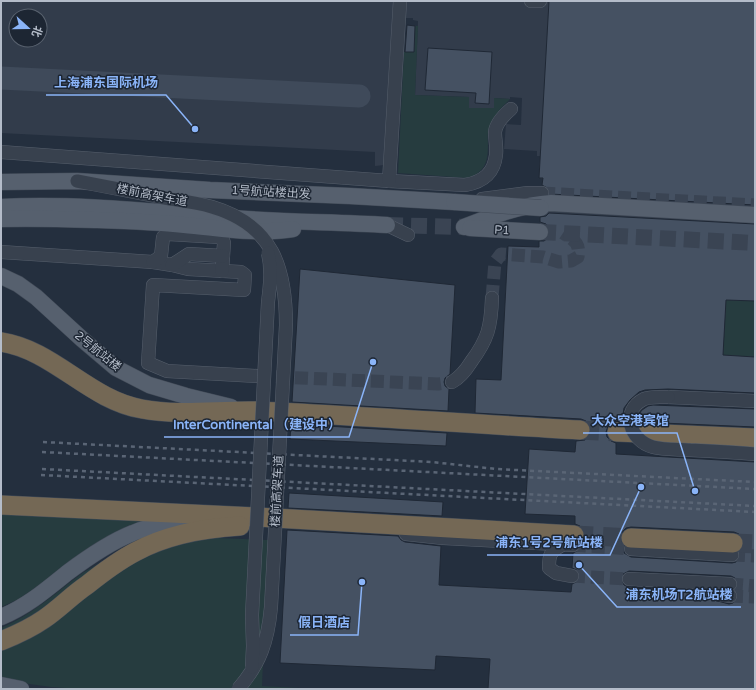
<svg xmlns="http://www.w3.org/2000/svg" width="756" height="690" font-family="'Varela Round','Noto Sans SC',sans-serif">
  <rect width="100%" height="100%" fill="#242f3e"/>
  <path fill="#323c4b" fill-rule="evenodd" d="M1,1H755V251L539,240L543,179L539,178L540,156H537V151L504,149L506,124L521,125L522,98L510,97V99L495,98L494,108H469V97L415,95L418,21L413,20V18H394L384,165L375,166V152L1,133ZM16,16H40V40H16Z"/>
  <g fill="#263c3f">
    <path d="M415,26H418L415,95L469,97V108H494V98L510,99C501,108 492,117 489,130C487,134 488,140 488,145C488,163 484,173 467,178L398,173L404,52H414Z"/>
    <polygon points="726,300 755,301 755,357 723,355"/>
    <polygon points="1,512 149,519 58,572 19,599 1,607"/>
    <path d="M218,538L268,540L262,686L318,689H80L51,687L1,680V646L133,560C160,547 189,539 218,538Z"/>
    <path d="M106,559L85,580L1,636V628C30,616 53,595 77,577C86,570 97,565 106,559Z"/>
  </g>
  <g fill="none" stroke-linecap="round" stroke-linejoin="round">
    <polyline stroke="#3f4a5a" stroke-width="23" points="1,78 359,96"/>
  </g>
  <g fill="#455162" stroke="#1f2835" fill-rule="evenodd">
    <polygon points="549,1 755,1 755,205 550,194 549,189 542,185 543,178 539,178"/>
    <polygon points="407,25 415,26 414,52 405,52"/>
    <polygon points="428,48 492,52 489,104 475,103 476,93 425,90"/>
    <path d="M549,213L755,224V301L726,300L723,355L755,357V393L668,389L645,390L639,392L630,400L624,408L622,421L612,422L608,426L606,432L607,437L611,441L616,443V454L755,462V689H488L490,659L436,656L435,670L280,663L287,530L398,536L401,540L405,542L441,546L439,585L571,592L572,584L578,581L580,577L579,573L577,570L572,568L573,553L579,550L581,543L583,541L585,535L584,530L580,526L575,524V516L525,514L529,449L575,452L576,441L585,440L589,436L591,430L590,425L586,421L581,419L475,413L476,379L501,380L508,246L539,247V241H544L548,238L549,232L548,227L546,224L540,222V217L546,216ZM631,527L734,532L739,534L743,538L744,544L742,549L739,552V559L736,562L732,563L631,557L624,553V546L621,543L620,538L622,532L626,528ZM629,571L731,576L735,578L737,581L738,585L735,590L738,594V598L733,603L729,604L714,600L711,596L712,591L628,587L624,585L621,579L623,574Z"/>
    <polygon points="300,269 455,285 450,374 445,378 444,382 445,386 449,389 448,411 292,402"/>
    <polygon points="653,405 755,409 755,427 639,422 639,414 642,410 648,406"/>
    <polygon points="291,424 447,433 446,446 290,439"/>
    <polygon points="289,493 443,502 442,516 288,508"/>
  </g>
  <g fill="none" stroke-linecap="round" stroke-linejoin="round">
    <g stroke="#3a4453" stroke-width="13" stroke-dasharray="13 6" stroke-linecap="butt">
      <polyline points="542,193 755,205"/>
      <path d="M492,298L495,262L501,254L543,257L559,262L571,261L578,257C580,242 575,241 563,233"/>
      <polyline points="257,376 438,384 452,382"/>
      <polyline points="573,545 631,549"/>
      <polyline points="732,555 755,556"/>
      <polyline points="572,576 629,579"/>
      <polyline points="730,584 755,586"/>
      <polyline points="730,596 755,597"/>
    </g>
    <g stroke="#3a4453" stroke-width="16" stroke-dasharray="16 8" stroke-linecap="butt">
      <polyline points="387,225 464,227"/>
      <polyline points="540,232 755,243"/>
    </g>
    <g stroke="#3a4453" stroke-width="19" stroke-dasharray="19 10" stroke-linecap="butt">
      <polyline points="580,430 617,432"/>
      <polyline points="574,535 631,538"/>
      <polyline points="733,543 755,544"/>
    </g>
    <defs>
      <g id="minor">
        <polyline points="531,1 540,1"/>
        <path d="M1,152L389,181L465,185C483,182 494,173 496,155C497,147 495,140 495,132C496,123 504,115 511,109"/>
        <polyline points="389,181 400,1"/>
        <polyline points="482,199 528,193 542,193"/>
        <polyline points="387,225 408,235"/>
        <polyline points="1,252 153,262 172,265 188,269 241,272 245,275 244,290 153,285 148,363 167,371 257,376"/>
        <polyline points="153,262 161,256 163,237 168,234 219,237 223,240 224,243 222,271"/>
        <polyline points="172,265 189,254 223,256"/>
        <path d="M452,382C461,377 466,370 471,362C488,339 491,327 492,298"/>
        <polyline points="668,397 755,401"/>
        <polyline points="406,534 443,538 573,545"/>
        <path d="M562,545C550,552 549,554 549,568L556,573L572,576"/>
        <polyline points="631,549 732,555"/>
        <polyline points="629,579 730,584"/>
        <polyline points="719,594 730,596"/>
      </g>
      <g id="major">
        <polyline points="1,182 77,181 210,190 350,196 454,202"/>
        <path d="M1,207C78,203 155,212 232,218C284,222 336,222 387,225"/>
        <path d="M1,219C33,218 64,219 96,220C125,221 155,222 184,225C220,228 257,235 293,229"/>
        <path d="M464,227C492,216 520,205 551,203L755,215"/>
        <polyline points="470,228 540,232"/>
        <polyline points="1,276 18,284 36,297 83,340 116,368 149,385 186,396 231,407"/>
        <path d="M1,617C26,607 46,590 67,573C87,558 110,542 133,533C152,525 172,522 193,519"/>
        <polyline points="1,685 21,689"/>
      </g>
      <g id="highway">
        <path d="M1,342C54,350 89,400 142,409C180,416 218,410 257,411C364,416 472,424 580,430"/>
        <polyline points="617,432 755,438"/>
        <polyline points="1,505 257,517 574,535"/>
        <polyline points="631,538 733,543"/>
        <path d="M1,641C16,635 31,628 44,619C59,609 72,595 87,585C102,573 118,561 135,552C166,535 205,528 240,526"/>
      </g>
    </defs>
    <use href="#minor" stroke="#565f6c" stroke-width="14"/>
    <use href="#major" stroke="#414a57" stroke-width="17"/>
    <use href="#highway" stroke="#434c59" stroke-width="20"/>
    <use href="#minor" stroke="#38414e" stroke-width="13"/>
    <use href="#major" stroke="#56606e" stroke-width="16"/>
    <use href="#highway" stroke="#746855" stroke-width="19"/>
    <g stroke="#5a6575" stroke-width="2.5" stroke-dasharray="4 4" stroke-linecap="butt">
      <polyline points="43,442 432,462 496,469 755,482"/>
      <polyline points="42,452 755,489"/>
      <polyline points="42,469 755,506"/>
      <polyline points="41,475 755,512"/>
    </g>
    <defs>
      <g id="minor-bridge">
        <path d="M77,181C108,187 139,193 170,199C184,201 199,203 212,207C273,225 286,268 286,325L271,607C268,641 260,664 238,689"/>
        <path d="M668,397C660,397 651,396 644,399C620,411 630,441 653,447C665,450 678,449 690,450C712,451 733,452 755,454"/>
        <path d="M252,667L253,646L252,615L268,302C270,286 272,270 268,253"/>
      </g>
      <polyline id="major-bridge" points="454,202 541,208"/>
    </defs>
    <use href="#minor-bridge" stroke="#565f6c" stroke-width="14" stroke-linecap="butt"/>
    <use href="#major-bridge" stroke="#414a57" stroke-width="17" stroke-linecap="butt"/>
    <use href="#minor-bridge" stroke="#38414e" stroke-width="13"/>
    <use href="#major-bridge" stroke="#56606e" stroke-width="16"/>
  </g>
  <g text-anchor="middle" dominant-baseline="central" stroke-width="3" stroke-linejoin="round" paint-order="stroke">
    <g font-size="12" fill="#b4bcc9" stroke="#1d2633">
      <text transform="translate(271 192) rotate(3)">1号航站楼出发</text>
      <text transform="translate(152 195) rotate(11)">楼前高架车道</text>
      <text transform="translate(502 230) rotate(3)">P1</text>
      <text transform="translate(98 351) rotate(39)">2号航站楼</text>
      <text transform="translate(277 491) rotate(-87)">楼前高架车道</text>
    </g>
  </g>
  <path fill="none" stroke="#8ab4f8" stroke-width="1.5" d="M195 129L166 95H46M695 491L677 433H583M373 362L349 437H164M641 487L610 555H487M579 565L617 607H741M362 582L358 635H290"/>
  <g fill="#8ab4f8" stroke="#1d2633" stroke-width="1.5">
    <circle cx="195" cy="129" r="4"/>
    <circle cx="695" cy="491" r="4"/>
    <circle cx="373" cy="362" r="4"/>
    <circle cx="641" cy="487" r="4"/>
    <circle cx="579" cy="565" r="4"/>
    <circle cx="362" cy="582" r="4"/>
  </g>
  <g font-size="13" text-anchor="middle" font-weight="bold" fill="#8ab4f8" stroke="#1d2633" stroke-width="3" stroke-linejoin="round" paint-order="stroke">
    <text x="106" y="87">上海浦东国际机场</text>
    <text x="630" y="425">大众空港宾馆</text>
    <text x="257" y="429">InterContinental （建设中）</text>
    <text x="549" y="547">浦东1号2号航站楼</text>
    <text x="679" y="599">浦东机场T2航站楼</text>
    <text x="324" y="627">假日酒店</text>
  </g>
  <rect width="756" height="690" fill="none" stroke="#b4bcc9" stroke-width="4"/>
  <g transform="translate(28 28) rotate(111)"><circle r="19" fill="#1d2633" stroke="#59626f"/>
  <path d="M0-3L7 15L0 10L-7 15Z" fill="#8ab4f8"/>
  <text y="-6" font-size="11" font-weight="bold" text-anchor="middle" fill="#b4bcc9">北</text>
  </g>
</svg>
